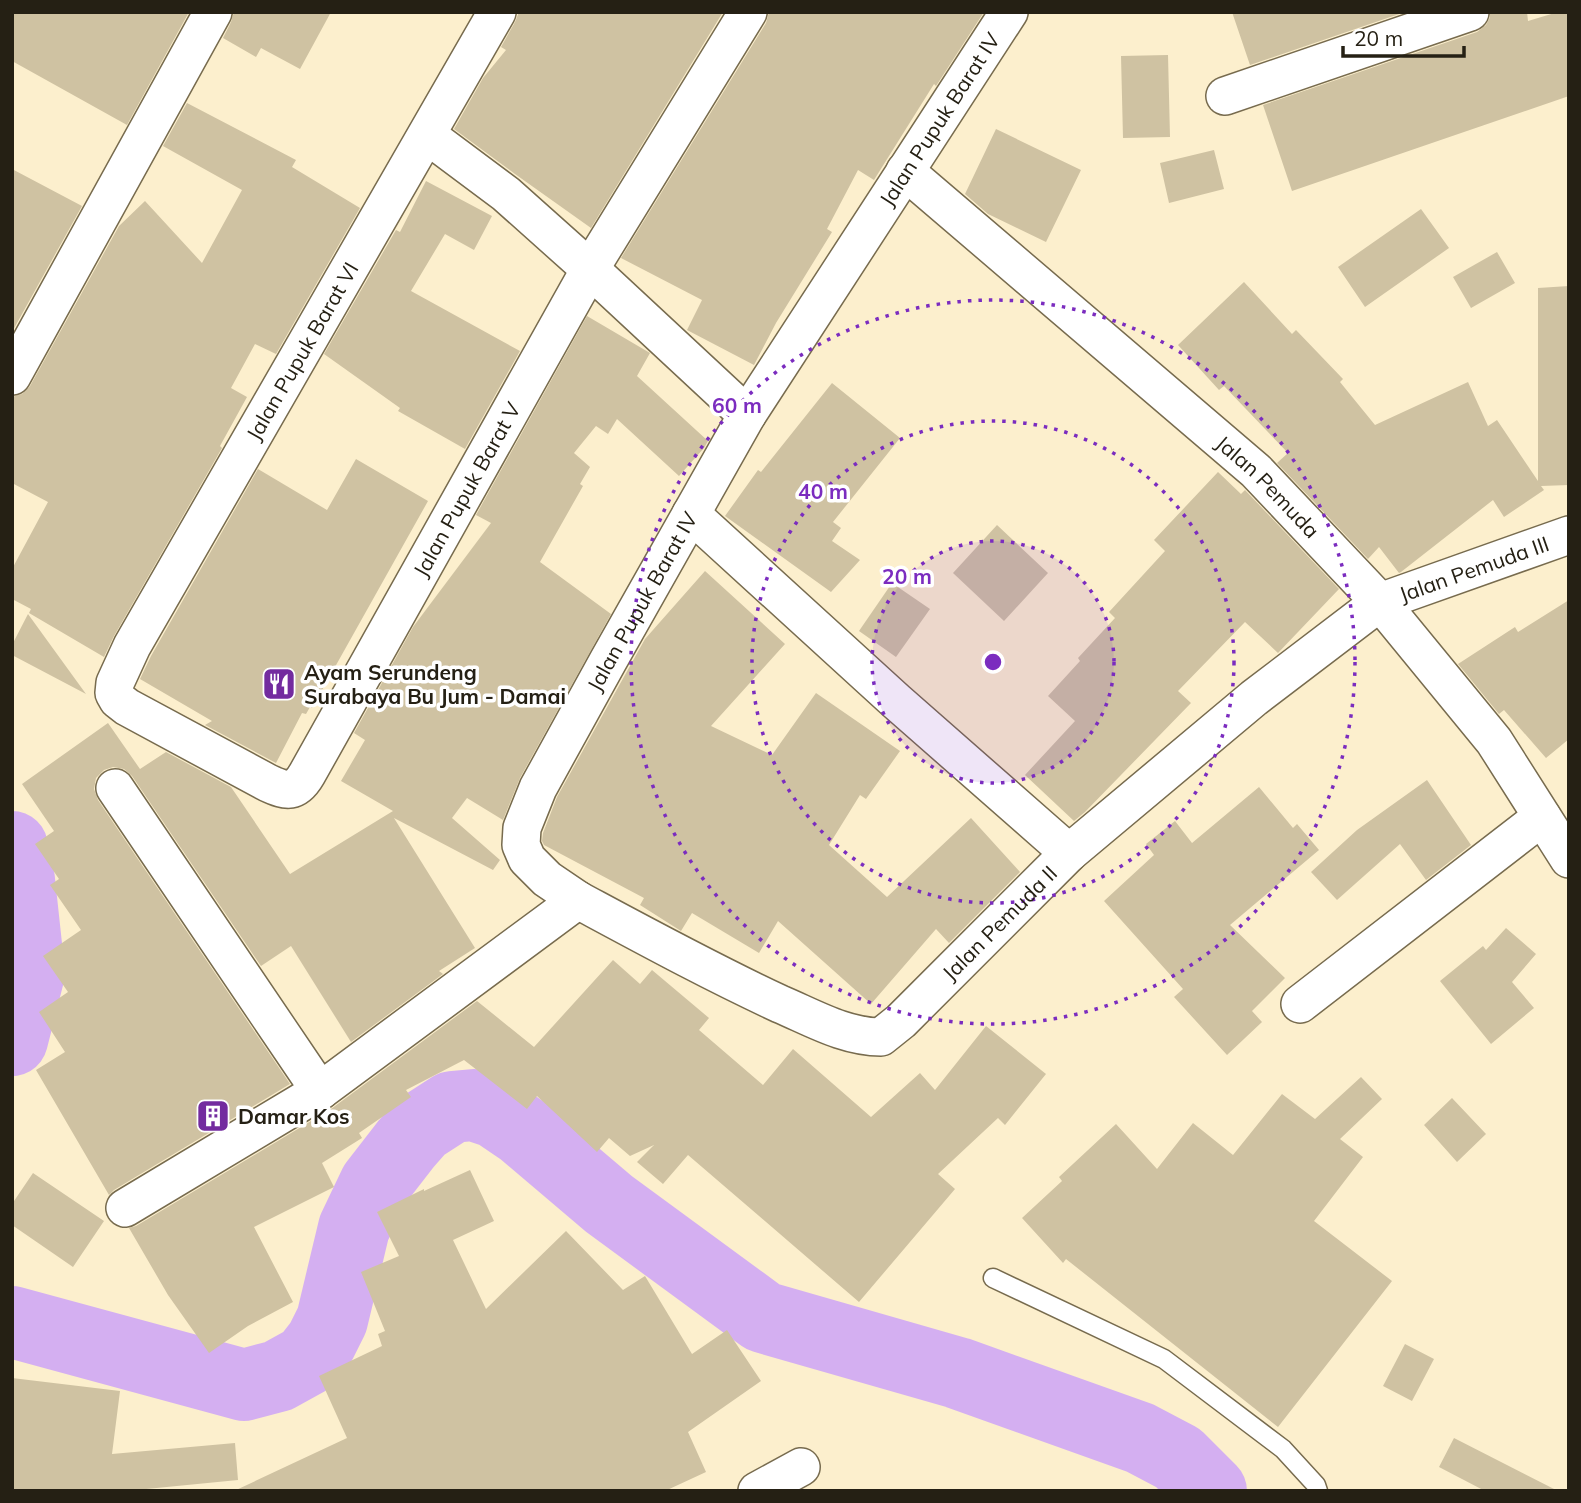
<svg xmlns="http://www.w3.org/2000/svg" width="1581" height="1503" font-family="Mulish,sans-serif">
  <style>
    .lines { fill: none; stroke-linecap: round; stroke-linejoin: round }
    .river { stroke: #d4aff1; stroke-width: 72 }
    .building { fill: #cfc2a2 }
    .lane-casing { stroke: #776b4e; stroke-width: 21 }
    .street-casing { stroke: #776b4e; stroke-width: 40 }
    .lane { stroke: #fff; stroke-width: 18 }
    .street { stroke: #fff; stroke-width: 37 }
    .ring { fill: none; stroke: #7b2cbf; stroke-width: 3.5; stroke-dasharray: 3.5 7 }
    .labels { text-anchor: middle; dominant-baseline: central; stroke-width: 7; stroke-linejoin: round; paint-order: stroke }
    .street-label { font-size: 21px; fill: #252014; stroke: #fff }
    .poi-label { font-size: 21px; font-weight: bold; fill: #252014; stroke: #fff; text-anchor: start }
    .centre { fill: #7b2cbf; stroke: #fff; stroke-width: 3.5 }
    .ring-label { font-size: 21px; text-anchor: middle; font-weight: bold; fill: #7b2cbf; stroke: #fff; stroke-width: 7; stroke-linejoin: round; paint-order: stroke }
  </style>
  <rect width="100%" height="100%" fill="#fcefcd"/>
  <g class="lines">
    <path class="river" d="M12,847l7,33 10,93 -17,67
      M12,1322l232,63 34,-9 29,-16 14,-18 11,-22 22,-92 21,-44 31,-40 15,-17 31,-20 22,-2 21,7 28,19 86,73 154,113 195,56 182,65 38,20 33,33"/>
  </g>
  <path class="building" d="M12,12h177l-62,113 -115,-64z
    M234,12h97l-31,57 -39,-21 -5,9 -33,-19 8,-16z
    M519,12h204l-132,216 -76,-54 -61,-45 29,-51 23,-28 -5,-3 14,-25z
    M769,12h215l-48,74 -2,-2 -60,96 -16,-10 -31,59 5,3 -56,91 -22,42 -67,-35 15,-30 -81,-42 145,-235z
    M1232,12h173l-155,53z
    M1490,12h37l1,9 30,-9h11v84l-277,95 -29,-86 214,-73 9,-7 4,-8z
    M1168,55l2,82 -47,1 -2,-82z
    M187,103l109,57 -4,7 68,41 -84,146 -21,-10 -24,44 16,9 -27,49 2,2 -108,188 -10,21 -75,-44 2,-4 -19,-10v-30l36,-67 -36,-19v-86l10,-3 8,-8 89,-160 26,-25 57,62 40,-73 -79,-44z
    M996,129l85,41 -35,72 -58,-28 -23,-20z
    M1214,150l10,39 -55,14 -9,-40z
    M12,169l70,37 -70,126z
    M426,181l66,35 -18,34 -29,-16 -34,57 109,60 -55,98 -67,-38 2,-3 -76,-54 72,-124 4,2z
    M1421,209l28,39 -84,59 -27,-40z
    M1497,252l18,31 -44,25 -18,-31z
    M1244,282l48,52 4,-4 47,49 -3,3 35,43 93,-43 20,44 9,-6 41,61v-193l31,-2v199l-28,1 3,4 -40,27 -11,-17 -92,72 -2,1 -20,-26 -11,12 -91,-96 11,-10 -64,-67 -5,4 -41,-45z
    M587,316l63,37 -13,23 71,65 -4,7 -25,28 -62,-57 -9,15 -12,-8 -22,27 16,14 -10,17 3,2 -43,76 71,52 -91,164 -17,42 -36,-22 -15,20 48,42 -7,10 -99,-52 81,130 -36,23 4,3 -92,68 -60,-96 -30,20 -129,-190 -8,-7 -11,-2 -9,3 -8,8 -2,11 4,11 192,284 -176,106 -5,5 -73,-125 29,-18 -26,-40 29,-20 -25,-36 38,-26 -31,-45 9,-6 -24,-35 19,-13 -32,-47 86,-61 32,46 26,-17 65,35 59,87 103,-63 -52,-30 24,-41 -11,-7 59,-106 78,-104 -15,-8z
    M832,383l68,55 -67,84 8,6 -9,13 28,19 -29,32 -106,-76 33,-46 3,2z
    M356,459l72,42 -116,207 -2,-1 -4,7 -4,-1 -26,50 -71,-38 7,-4 -72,-42 11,-23 107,-187 69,41z
    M1218,472l23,22 4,-4 94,99 -61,64 -33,-31 -67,69 13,12 -106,109 -11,9 -49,-46 50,-54 -27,-25 32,-35 -2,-3 37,-40 -6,-6 56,-61 -11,-11z
    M997,525l51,48 -44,48 -51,-48z
    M705,571l80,73 -74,82 61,29 44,-62 84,58 -34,48 -6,-4 -31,50 58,52 84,-79 49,54 -71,71 -13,-14 -65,75 -93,-83 -19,32 -67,-40 -11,18 -41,-26 4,-7 -100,-53 -2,-4 1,-8 14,-36 88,-158z
    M892,583l38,26 -34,48 -37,-26z
    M1569,600v139l-23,19 -42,-48 -5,4 -41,-50 57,-37 3,5z
    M28,614l58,80 -74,-39v-10z
    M1427,780l44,65 -45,35 -26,-36 -63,56 -26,-28 46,-42z
    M1259,787l34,41 4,-4 22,26 -89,75 55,53 -33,33 10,11 -35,33 -53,-58 9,-8 -79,-88 50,-46 -8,-11 29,-23 17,22z
    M1506,928l30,26 -24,28 22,26 -43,36 -51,-63 43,-35 3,4z
    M613,960l27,24 12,-14 57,48 -10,12 64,55 30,-36 78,68 49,-44 15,17 51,-64 60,48 -41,51 -7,-7 -60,56 17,15 -96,113 -171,-147 -25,29 -26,-22 17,-17 -24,11 -21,-18 -12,14 -60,-56 -10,13 -63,-49 -58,30 5,7 -52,36 3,5 -40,25 12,24 -80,40 39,75 -45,24 -39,27 -41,-58 -39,-67 7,-2 195,-117 146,-108 57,46z
    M1361,1077l21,22 -42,40 23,18 -49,64 78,60 -114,146 -212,-168 -3,4 -41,-45 40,-37 -3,-4 57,-53 41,45 36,-46 40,32 49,-61 33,25z
    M1452,1098l34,36 -29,28 -33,-37z
    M470,1170l24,51 -41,19 33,69 80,-78 57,59 22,-14 47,78 35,-24 34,51 -73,51 18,40 -41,19h-431l113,-53 -28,-62 63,-30 -4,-12 7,-3 -24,-59 38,-16 -22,-44 47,-23v2z
    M33,1173l71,48 -31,46 -61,-42v-21z
    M1405,1344l29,15 -22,42 -29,-15z
    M12,1378l108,13 -8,63 123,-11 3,37 -112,11h-114z
    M1454,1438l104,53h-73l-46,-24z"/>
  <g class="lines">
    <defs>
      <path id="lane" d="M993,1278l171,81 119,90 33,36 2,6"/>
      <g id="street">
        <path id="s1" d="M497,12l-365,634 -17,37 -1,10 4,7 9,7 141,76c19,9 28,10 39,-9l283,-505 158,-257"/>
        <path d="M1225,96l245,-84"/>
        <path d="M427,135l79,59 84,75 157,146"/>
        <path id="s2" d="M905,171l351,300 124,131 114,139 75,118"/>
        <path d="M12,376l201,-364"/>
        <path d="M691,514l205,187 173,152"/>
        <path d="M115,788l205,303"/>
        <path id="s3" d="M578,900c67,36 133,72 202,104 33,14 65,33 101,33l20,-16 168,-168 185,-155 126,-96 189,-67"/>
        <path d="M1300,1004l242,-187"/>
        <path id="s4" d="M125,1208l195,-117 258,-191 -31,-21 -20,-20 -6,-14 1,-17 16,-40 70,-127 139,-246 262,-403"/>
        <path d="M757,1491l44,-24"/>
      </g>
    </defs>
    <use href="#lane" class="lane-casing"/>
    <use href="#street" class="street-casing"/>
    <use href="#lane" class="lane"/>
    <use href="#street" class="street"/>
  </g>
  <circle cx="993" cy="662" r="121" fill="#7b2cbf" fill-opacity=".12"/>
  <g class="ring">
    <circle cx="993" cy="662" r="121"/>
    <circle cx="993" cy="662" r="241"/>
    <circle cx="993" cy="662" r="362"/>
  </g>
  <defs>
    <symbol id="restaurant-square" viewBox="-11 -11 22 22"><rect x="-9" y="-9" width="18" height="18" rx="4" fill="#732b9f" stroke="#fff"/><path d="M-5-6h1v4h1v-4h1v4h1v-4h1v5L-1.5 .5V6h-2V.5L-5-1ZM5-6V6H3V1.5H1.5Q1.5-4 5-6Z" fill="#fff"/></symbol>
    <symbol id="building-square" viewBox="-11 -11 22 22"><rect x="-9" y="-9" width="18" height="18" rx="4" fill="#732b9f" stroke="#fff"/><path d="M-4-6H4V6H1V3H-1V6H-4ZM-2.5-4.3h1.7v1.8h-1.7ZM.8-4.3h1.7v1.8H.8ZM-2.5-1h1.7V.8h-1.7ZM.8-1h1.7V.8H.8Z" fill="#fff"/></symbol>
  </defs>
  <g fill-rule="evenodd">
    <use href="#restaurant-square" x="260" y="665" width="38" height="38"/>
    <use href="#building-square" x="194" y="1097" width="38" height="38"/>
  </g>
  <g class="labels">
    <g class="street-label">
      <text stroke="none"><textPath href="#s4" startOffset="1470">Jalan Pupuk Barat IV</textPath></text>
      <text transform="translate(302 351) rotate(-60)">Jalan Pupuk Barat VI</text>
      <text stroke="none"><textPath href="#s2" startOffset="481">Jalan Pemuda</textPath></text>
      <text stroke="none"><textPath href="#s1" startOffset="1335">Jalan Pupuk Barat V</textPath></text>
      <text stroke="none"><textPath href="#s3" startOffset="1097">Jalan Pemuda III</textPath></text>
      <text stroke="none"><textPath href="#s4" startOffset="903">Jalan Pupuk Barat IV</textPath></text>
      <text stroke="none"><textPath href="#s3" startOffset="499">Jalan Pemuda II</textPath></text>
    </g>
    <g class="poi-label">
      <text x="304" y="672">Ayam Serundeng<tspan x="304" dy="24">Surabaya Bu Jum - Damai</tspan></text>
      <text x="238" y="1116">Damar Kos</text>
    </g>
  </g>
  <circle cx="993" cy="662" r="10" class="centre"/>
  <g class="ring-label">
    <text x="737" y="413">60 m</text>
    <text x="823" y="499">40 m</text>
    <text x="907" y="584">20 m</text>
  </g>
  <rect width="1581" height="1503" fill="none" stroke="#252014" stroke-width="28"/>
  <path d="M1343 46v10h121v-10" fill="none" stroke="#252014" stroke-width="3.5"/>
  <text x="1354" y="46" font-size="21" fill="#252014" stroke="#ffffff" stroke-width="5" paint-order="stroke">20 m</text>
</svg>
